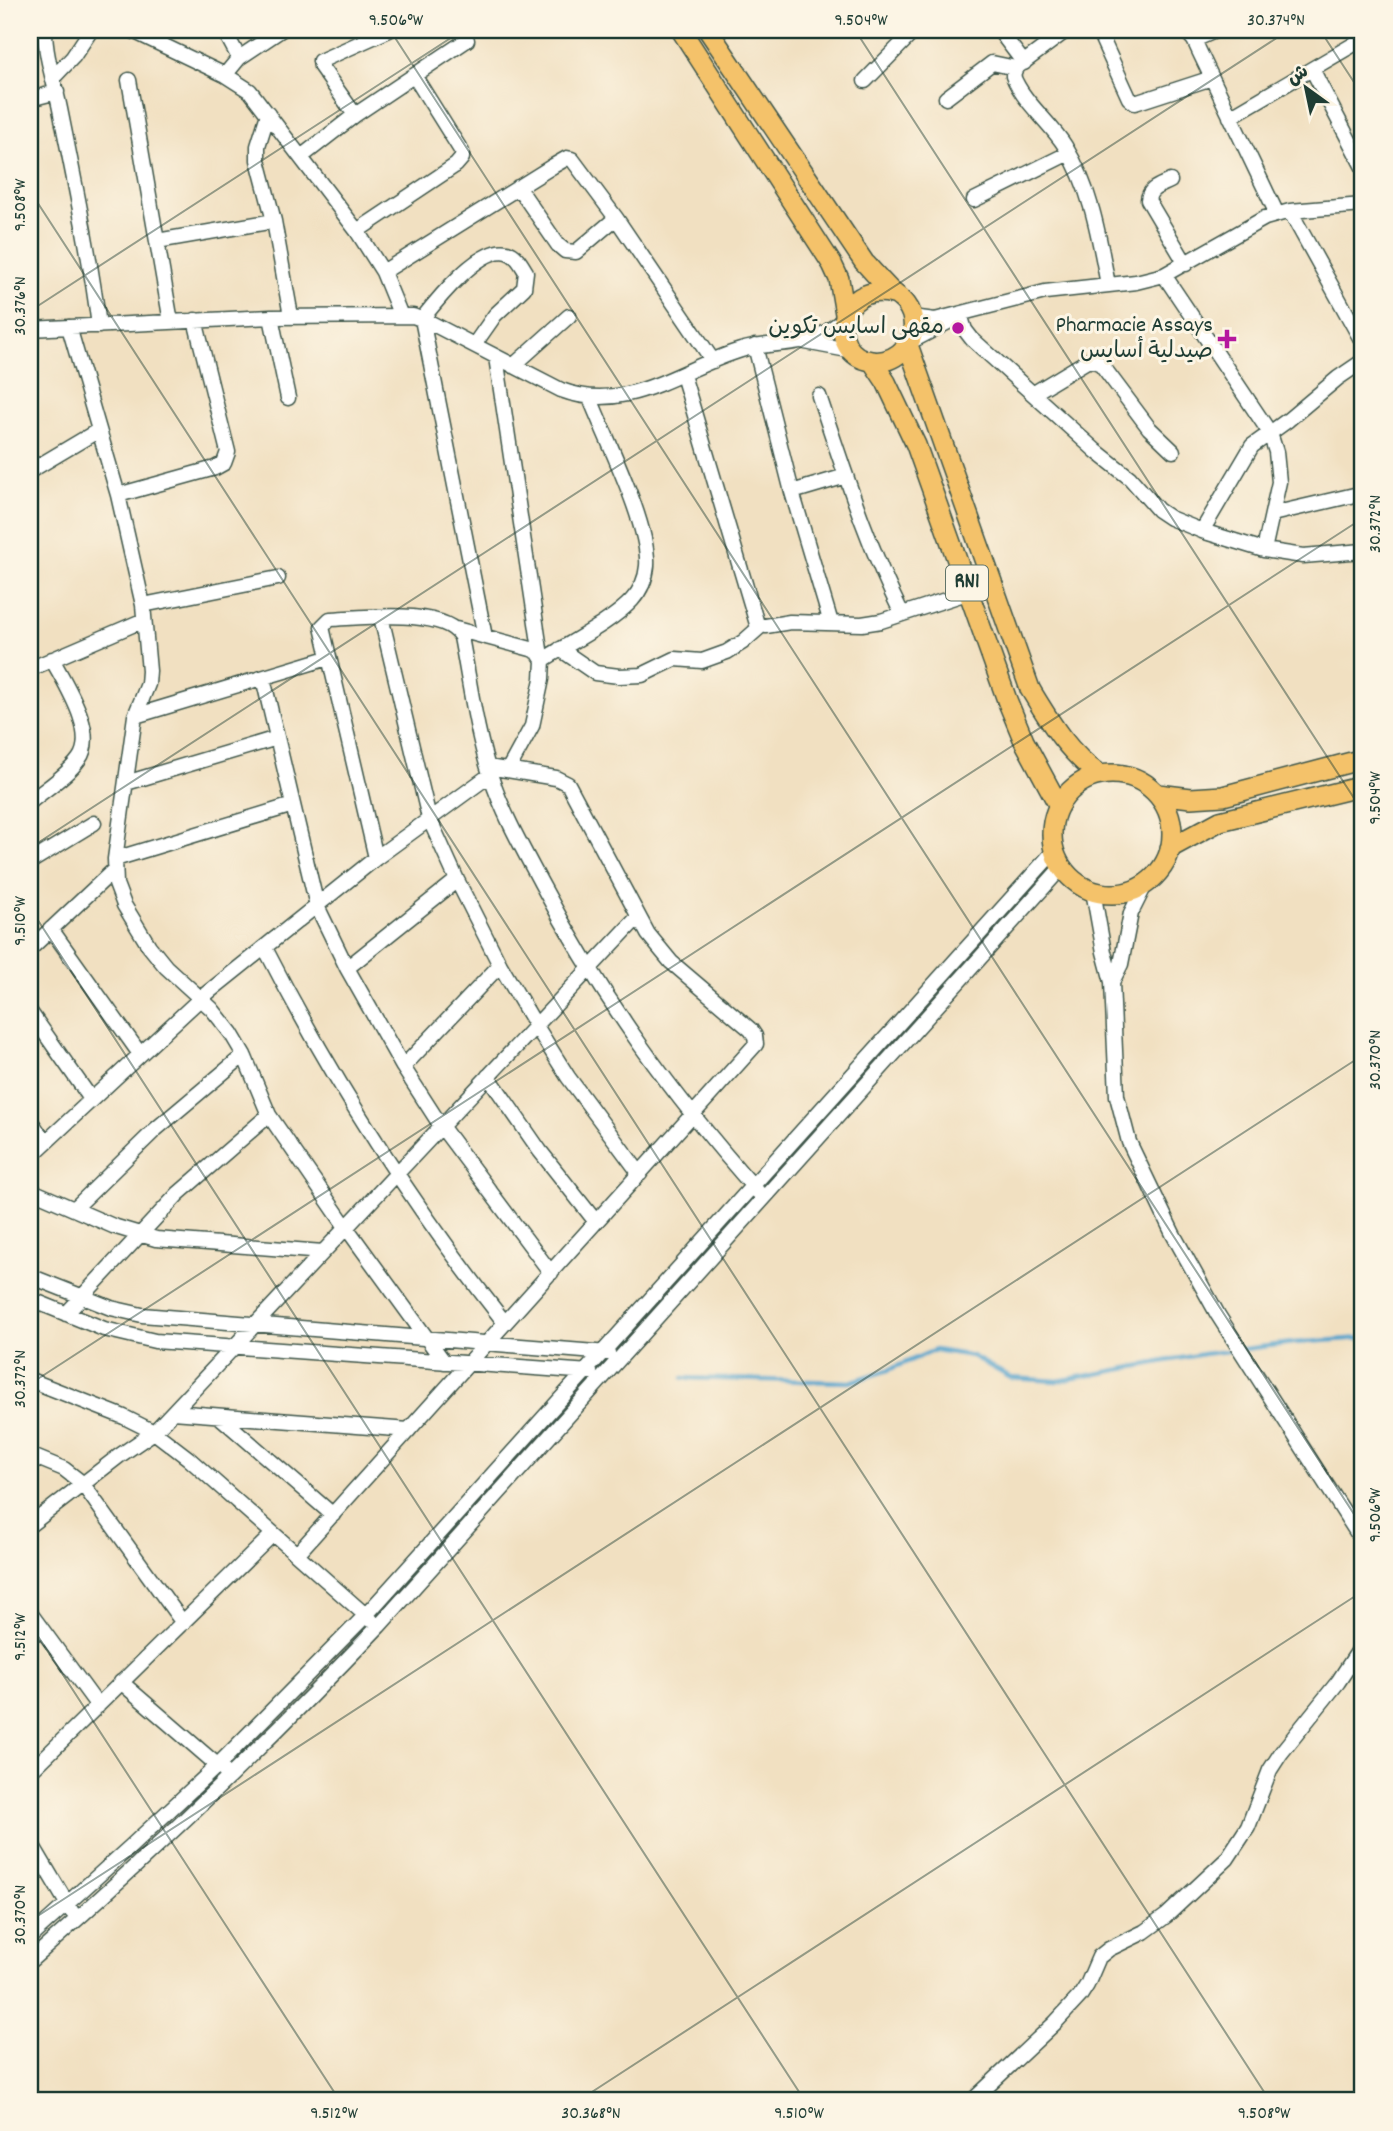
<svg xmlns="http://www.w3.org/2000/svg" width="1393" height="2131" font-family="Dekko,'Playpen Sans Arabic',sans-serif">
  <style>
    .lines { fill: none; stroke-linecap: round; stroke-linejoin: round }
    .stream { stroke: #52a3cc; stroke-width: 4.5 }
    .minor-casing { stroke: #3e5549; stroke-width: 17 }
    .highway-casing { stroke: #3e5549; stroke-width: 22 }
    .minor { stroke: #fff; stroke-width: 14 }
    .highway { stroke: #f4c26a; stroke-width: 19 }
    .ticks { fill: none; stroke: #1f3d34; stroke-width: 2; stroke-opacity: 0.45 }
    .poi-dot { fill: #b5179e; stroke: #fcf5e5; stroke-width: 2.5 }
    .labels { text-anchor: middle; dominant-baseline: central; stroke-width: 6; stroke-linejoin: round; paint-order: stroke }
    .shield { fill: #fcf5e5; stroke: #617469; stroke-width: 2 }
    .shield-label { font-size: 21px; font-weight: bold; fill: #1f3d34 }
    .poi-label { font-size: 23px; fill: #1f3d34; stroke: #fcf5e5; text-anchor: end }
    .neatline { fill: none; stroke: #1f3d34; stroke-width: 2.5 }
    .ticks-label { font-size: 18px; text-anchor: middle; fill: #1f3d34 }
  </style>
  <rect width="100%" height="100%" fill="#fcf5e5"/>
  <filter id="ink" filterUnits="userSpaceOnUse"><feTurbulence type="fractalNoise" baseFrequency=".0143" numOctaves="2"/><feDisplacementMap in="SourceGraphic" scale="14" xChannelSelector="R" yChannelSelector="G"/><feConvolveMatrix kernelMatrix="1 2 1 2 8 2 1 2 1" color-interpolation-filters="sRGB"/></filter>
  <filter id="wash" filterUnits="userSpaceOnUse"><feTurbulence type="fractalNoise" baseFrequency=".00686" numOctaves="4" result="noise"/><feDisplacementMap in="SourceGraphic" scale="28" xChannelSelector="R" yChannelSelector="G"/><feGaussianBlur stdDeviation="1.57" result="paint"/><feColorMatrix in="noise" values="0 0 0 0 0 0 0 0 0 0 0 0 0 0 0 0 0 1.4 0 .05"/><feComposite in="paint" operator="in"/></filter>
  <g filter="url(#wash)">
    <rect width="100%" height="100%" fill="#f1e0c1"/>
    <g class="lines">
      <path class="stream" d="M683,1378l167,4 38,-12 47,-20 37,6 39,22 47,3 145,-27 90,-11 70,-5"/>
    </g>
  </g>
  <g filter="url(#ink)">
    <g class="lines">
      <defs>
        <path id="minor" d="M45,30c0,28 11,56 16,84 14,70 29,141 38,212
          M131,30l94,45 25,16 107,140 26,41 18,44
          M224,30l15,28
          M999,30l25,33
          M1067,30l-51,38 -3,8c10,26 37,46 52,70 26,42 34,90 43,139
          M1098,30l31,68 6,5 77,-25
          M1185,30l9,10 6,13 77,161
          M1194,40l23,-10
          M1312,69l51,98
          M225,75l14,-17 42,-28
          M53,78l20,-21 18,-27
          M129,80l42,242
          M865,81l50,-51
          M946,98l46,-35 24,5
          M30,99l27,-7
          M268,114l-10,32v14l16,61 17,95
          M355,115l-34,-48 -1,-6 69,-31
          M1230,117l133,-78
          M301,157l54,-42 112,-75
          M1170,181c-10,5 -21,7 -22,19l38,64
          M518,187l40,58 7,6 11,1 40,-34
          M974,200l95,-47
          M1290,211l73,132
          M357,231l99,-66 6,-7v-6l-47,-75
          M157,241l117,-20
          M383,272l170,-106 14,-8 5,1 44,59 97,143
          M1164,275l106,158 6,19 3,30 -15,68
          M960,314l5,16 7,9 124,112 34,27 28,32 12,8 32,13 62,19 39,6 60,-5
          M271,317l17,81
          M912,317l23,3 110,-28 91,-10 28,-7 101,-57 25,-7 73,-6
          M69,327l49,168 25,110 6,66 -1,13 -13,32 -20,143 1,25 8,21 25,41 17,21 46,42 19,24 13,22 25,60 77,112 98,135
          M30,329l241,-12 142,-1 16,6 132,68c66,25 120,-22 180,-40 25,-8 51,-4 75,-13 10,-3 19,-11 27,-17
          M805,342l48,9
          M910,342l40,-21
          M474,345l21,-30 29,-27 2,-16c-5,-8 -9,-17 -19,-20 -26,-7 -70,48 -85,67l63,318
          M755,346l37,146 39,131
          M496,357l45,299
          M513,366l56,-50
          M683,375l74,249 9,2 24,-4 72,2 19,-3 89,-29
          M1034,393l53,-32h7l7,3 48,64 24,23
          M819,396c25,74 48,148 83,218
          M30,471l69,-41
          M792,492l54,-16
          M118,495l97,-27 9,-5 4,-11 -33,-132
          M1272,514l91,-21
          M1202,531l50,-85 36,-26 50,-42 25,-17
          M143,605l135,-27
          M381,617l48,201 28,62 43,85 36,61 32,51 72,97
          M456,629l75,20 7,3 5,8 -1,19 -10,47 -24,44
          M560,649l35,24 24,3 23,-1 33,-16 27,2 25,-9 16,-10 18,-16
          M543,660c26,-17 69,-38 89,-60 9,-10 14,-22 15,-34 3,-40 -42,-129 -57,-168
          M30,669l114,-49
          M263,678l54,228 30,62 56,99 38,59 110,147
          M135,716l193,-58
          M126,783l151,-45
          M30,802c15,-13 37,-26 49,-43 19,-26 -14,-75 -27,-100
          M376,858l-54,-231 8,-8c30,-1 115,-12 131,18 9,46 15,96 30,140 12,37 32,72 50,106 62,117 130,211 217,309
          M115,859l178,-54
          M30,862l64,-39
          M1093,891l11,61 8,30 5,114 12,46 44,92 45,81 145,227
          M51,929l89,125
          M265,948c68,133 147,257 240,375
          M30,949l85,-80
          M347,968l110,-88
          M1112,982l9,-18 10,-51 15,-30
          M30,1012l61,87
          M403,1067l97,-102
          M488,1076l52,75 56,71
          M30,1120l15,22
          M30,1157l171,-159 175,-140 114,-83
          M30,1190l83,36 43,13 167,13
          M74,1209l82,-80 88,-74
          M30,1276l81,32 31,7 466,38
          M30,1299l74,30 51,12 435,31
          M66,1314l112,-120 91,-79
          M30,1380l94,37 30,15 34,26 183,162
          M173,1412l236,18
          M219,1416l114,99
          M30,1455l34,14 18,14 101,140
          M30,1525l89,-69 35,-24 484,-515
          M297,1554l459,-510 -1,-8 -4,-6 -80,-68 -23,-28 -80,-150 -12,-6 -68,-11
          M30,1613l68,93
          M121,1682l103,89
          M30,1772l243,-238
          M30,1841l42,71
          M30,1937l100,-90 87,-81 149,-151 689,-765
          M30,1961c121,-106 237,-218 349,-335l682,-758
          M972,2101l83,-78 25,-27 7,-11 12,-28 10,-8 35,-17 22,-16 61,-57 21,-32 22,-57 11,-17 57,-71 25,-38"/>
        <path id="highway" d="M681,30l151,234 7,15 6,35
          M708,30l156,232c9,10 17,19 26,28 5,5 12,8 16,14 10,13 10,32 -1,44 -9,10 -20,15 -34,13 -46,-7 -33,-81 22,-67
          M908,345l122,344c20,33 38,64 70,86
          M872,361l14,21 30,63 91,255 17,41 35,65
          M1052 834a60 60 0 1 1 120 0a60 60 0 1 1-120 0Z
          M1158,794l33,4 32,-2 140,-37
          M1170,848l50,-27 143,-35"/>
      </defs>
      <use href="#minor" class="minor-casing"/>
      <use href="#highway" class="highway-casing"/>
      <use href="#minor" class="minor"/>
      <use href="#highway" class="highway"/>
    </g>
  </g>
  <path class="ticks" d="M390,30l973,1498M855,30l508,782M1320,30l43,66M30,191l1240,1910M30,311l433,-281M30,848l1259,-818M30,908l775,1193M30,1384l1333,-866M30,1624l310,477M30,1921l1333,-866M578,2101l785,-510"/>
  <g class="poi-dot">
    <circle cx="958" cy="328" r="7"/>
    <path d="M1223.5 328.5h7v7h7v7h-7v7h-7v-7h-7v-7h7z"/>
  </g>
  <g class="labels">
    <rect class="shield" x="946" y="565.5" width="42" height="35" rx="5"/>
    <g class="shield-label">
      <text x="967" y="583">RN1</text>
    </g>
    <g class="poi-label">
      <text x="1213" y="326">Pharmacie Assays<tspan x="1213" dy="26">صيدلية أسايس</tspan></text>
      <text x="944" y="328">مقهى اسايس تكوين</text>
    </g>
  </g>
  <rect width="1393" height="2131" fill="none" stroke="#fcf5e5" stroke-width="77"/>
  <g transform="translate(1306 88) rotate(327)" stroke="#fcf5e5" stroke-width="5" paint-order="stroke">
  <path d="M0-5L12 26L0 18L-12 26Z" fill="#1f3d34"/>
  <text y="-10" font-size="19" font-weight="bold" text-anchor="middle" fill="#1f3d34">ش</text>
  </g>
  <rect x="38" y="38" width="1316" height="2054" class="neatline"/>
  <g class="ticks-label">
    <text x="396" y="25">9.506°W</text>
    <text x="861" y="25">9.504°W</text>
    <text x="1276" y="25">30.374°N</text>
    <text transform="translate(19 205) rotate(-90)" y="6">9.508°W</text>
    <text transform="translate(19 306) rotate(-90)" y="6">30.376°N</text>
    <text transform="translate(1374 524) rotate(-90)" y="6">30.372°N</text>
    <text transform="translate(1374 798) rotate(-90)" y="6">9.504°W</text>
    <text transform="translate(19 921) rotate(-90)" y="6">9.510°W</text>
    <text transform="translate(1374 1060) rotate(-90)" y="6">30.370°N</text>
    <text transform="translate(19 1379) rotate(-90)" y="6">30.372°N</text>
    <text transform="translate(1374 1515) rotate(-90)" y="6">9.506°W</text>
    <text transform="translate(19 1637) rotate(-90)" y="6">9.512°W</text>
    <text transform="translate(19 1915) rotate(-90)" y="6">30.370°N</text>
    <text x="334" y="2118">9.512°W</text>
    <text x="591" y="2118">30.368°N</text>
    <text x="799" y="2118">9.510°W</text>
    <text x="1264" y="2118">9.508°W</text>
  </g>
</svg>
